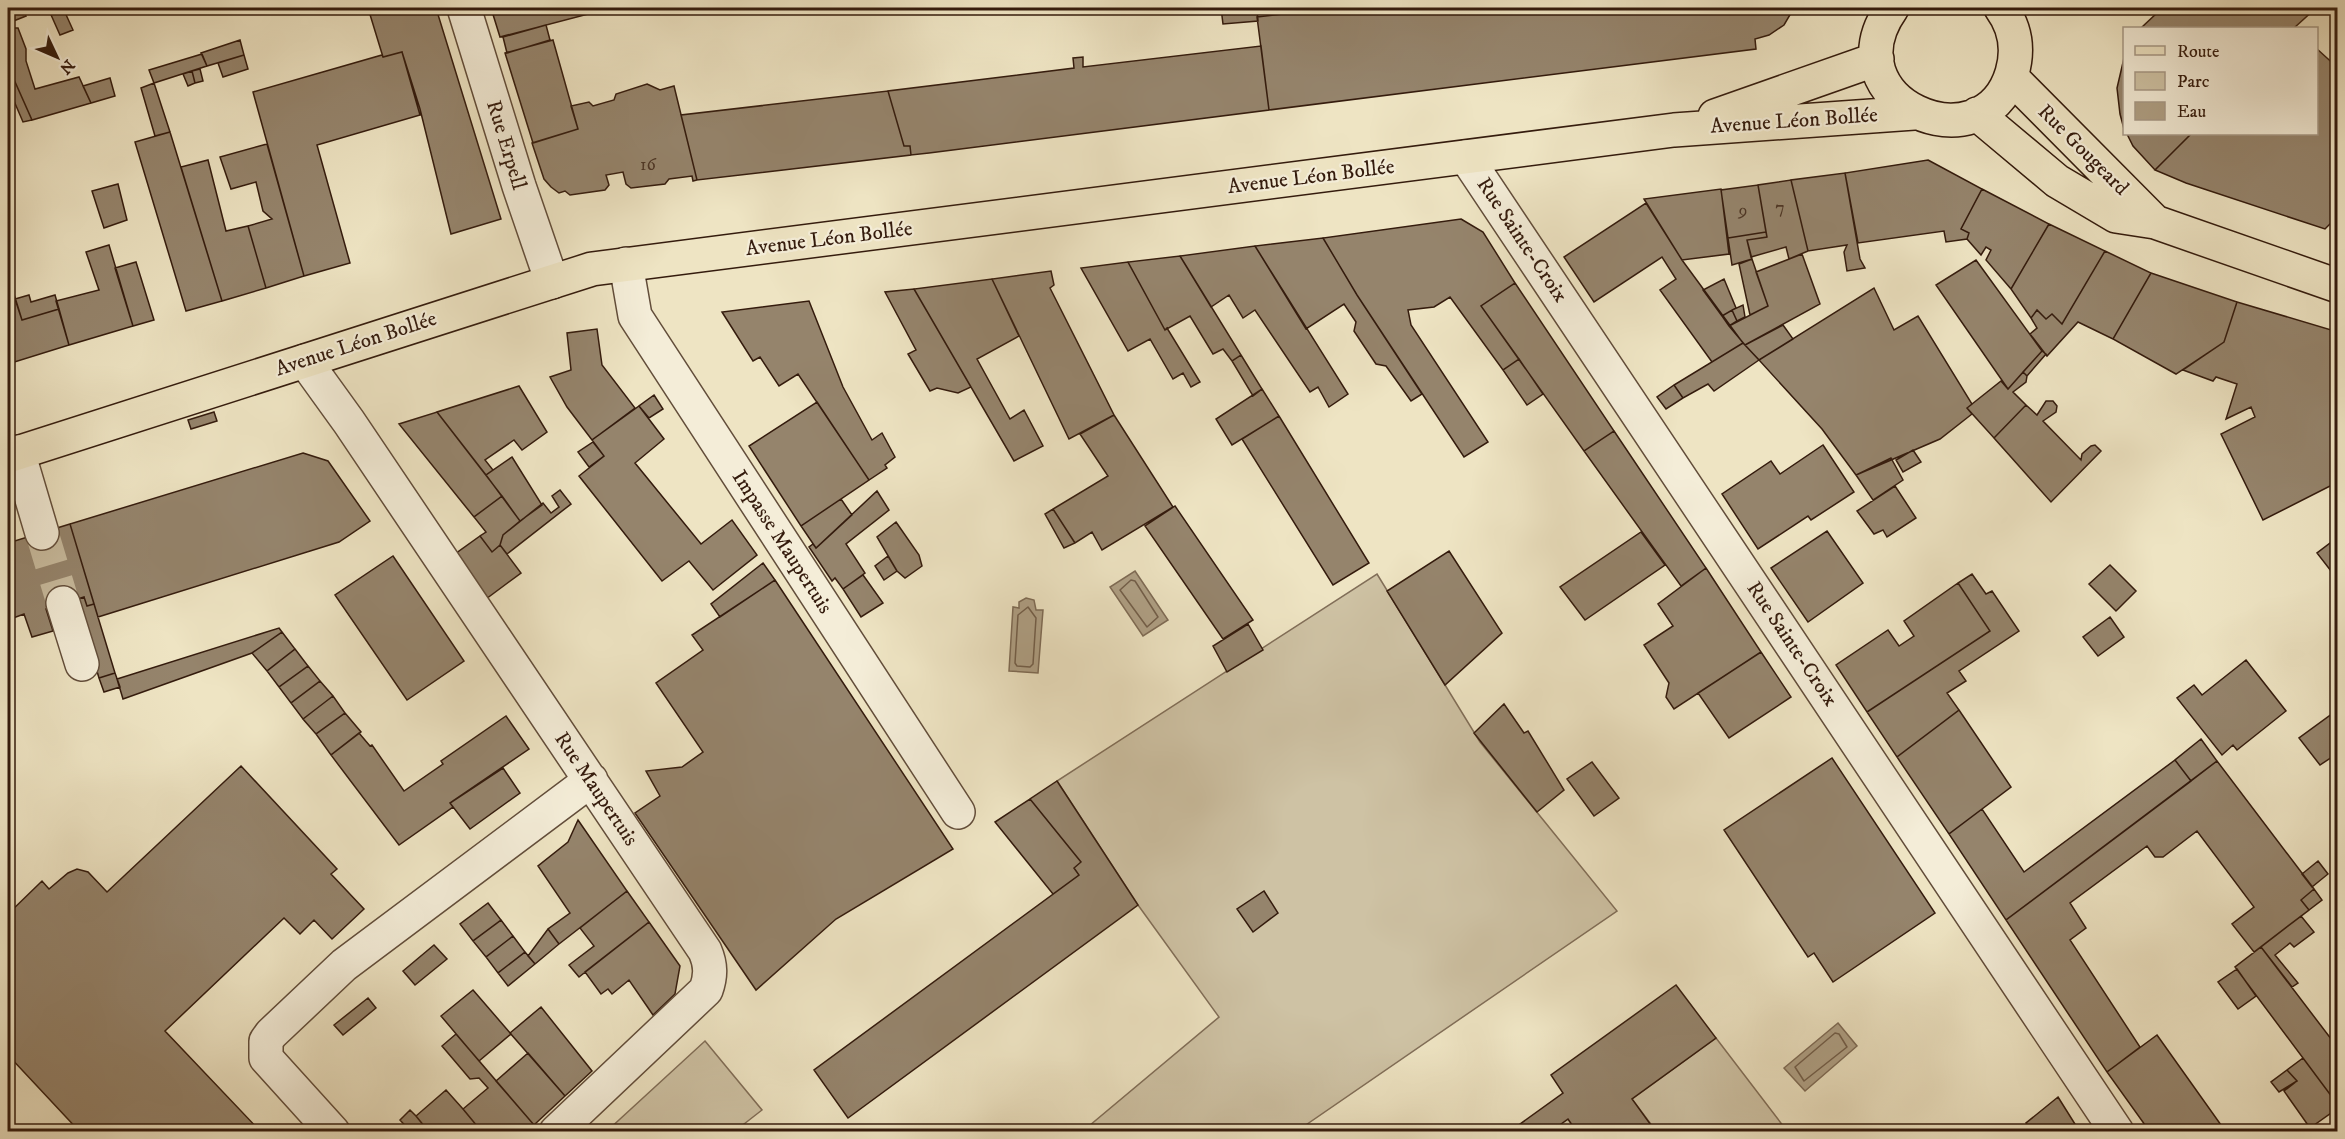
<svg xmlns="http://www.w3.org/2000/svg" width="2345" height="1139" font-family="'IM FELL DW Pica',serif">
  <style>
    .green { fill: #cec2a4; stroke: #816e58; stroke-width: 1.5 }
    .water { fill: #afa085; stroke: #7e6b55; stroke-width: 1.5 }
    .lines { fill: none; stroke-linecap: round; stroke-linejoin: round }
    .shore { stroke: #725e49; stroke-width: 1.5 }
    .building { fill: #95846c; stroke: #341b0d; stroke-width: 1.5 }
    .minor-tunnel { stroke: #c9bc9f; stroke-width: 33; stroke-dasharray: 33 16; stroke-linecap: butt }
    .minor-casing { stroke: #624d3a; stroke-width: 36 }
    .major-casing { stroke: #341b0d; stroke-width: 36 }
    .minor { stroke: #f4edd8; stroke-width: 33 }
    .major { stroke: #eee4c3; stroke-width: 33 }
    .labels { text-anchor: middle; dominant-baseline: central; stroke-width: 4.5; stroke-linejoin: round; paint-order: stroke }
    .number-label { font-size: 18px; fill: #4c3525 }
    .street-label { font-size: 21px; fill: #341b0d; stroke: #f4edd8 }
  </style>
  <rect width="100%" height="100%" fill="#eee4c3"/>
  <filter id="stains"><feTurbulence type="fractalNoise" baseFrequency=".00333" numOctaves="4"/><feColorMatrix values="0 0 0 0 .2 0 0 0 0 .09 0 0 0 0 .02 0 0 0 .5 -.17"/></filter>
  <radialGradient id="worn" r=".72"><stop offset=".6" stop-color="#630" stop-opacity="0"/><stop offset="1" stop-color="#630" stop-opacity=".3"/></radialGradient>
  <path class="green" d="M1377,574l103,168 137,169 -320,220h-214l136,-114 -81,-112 -81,-124z
    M1716,1038l71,93h-131l-24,-32z
    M705,1041l57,69 -27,21h-128z
    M1568,1119l9,13h-27z"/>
  <path class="water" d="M1135,571l33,49 -25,16 -33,-49z
    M1026,598l8,2 2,10h7l-5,63 -29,-2 4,-64 6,1v-6z
    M1838,1023l19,23 -52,45 -21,-23z"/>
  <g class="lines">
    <path class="shore" d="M1131,580l4,1 23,36 -11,10 -27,-37z
      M1028,607l8,11 -3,46 -3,3 -13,-1 -2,-3 3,-48z
      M1835,1033l4,1 8,13 -43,34 -9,-14z"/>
  </g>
  <path class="building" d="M8,8h14l4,8 -15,6 2,6h5l8,21v12l9,28 44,-12 12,26 -59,17 -24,-54z
    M48,8h15l10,22 -13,5z
    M368,8h68l65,211 -50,15 -31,-125 -18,-57 -19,5z
    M491,8h104l1,4 -96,25z
    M595,8h19l-18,4z
    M1221,8h36l1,13 -35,3z
    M1333,8h461l-10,17 -15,10 -14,4 1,10 -487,61 -12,-93z
    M2155,8h161l-22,20h-153l18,-17z
    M546,25l4,15 -43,13 -4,-16z
    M240,40l4,15 -37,11 -6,-13z
    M553,40l25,89 -45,14 -28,-90z
    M1261,46l8,64 -340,43 -18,2 -1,-9h-6l-16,-55 186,-23 -1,-10 10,-1v10z
    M2316,48l22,20v148l-13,13 -139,-46 -31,-13 36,-36h125z
    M402,52l18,63 -103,30 33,118 -46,13 -51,-184 129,-37 1,2z
    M202,54l5,12 -53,17 -5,-13z
    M244,55l4,14 -25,8 -5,-14z
    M2124,58v71l-4,-15 -3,-26z
    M8,66l24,54 -9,2 -15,-35z
    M200,69l3,12 -8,2 -3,-12z
    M192,71l3,12 -7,3 -5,-12z
    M110,78l5,18 -24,7 -8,-17z
    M154,83l16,49 -15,4 -14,-48z
    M647,84l13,6 14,-4 23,94 -4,1 -1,-5 -23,3 -4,5 -34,4 -5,-4 -3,-12 -17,3 3,10 -4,5 -35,5 -5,-4 -6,2 -8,-6 -7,-8 -12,-36 46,-14 -7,-23 18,-4 4,4 21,-6 2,-6z
    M888,91l16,55h6l1,9 -214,25 -16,-65z
    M170,132l52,169 -36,10 -51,-169z
    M2127,134h64l-36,36 -22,-24z
    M267,144l37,132 -38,12 -18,-62 24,-7 -9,-8 -7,-29 -25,7 -11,-32z
    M208,160l18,71 22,-5 18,62 -44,13 -41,-134z
    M1928,160l54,29 -21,40 8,4 -2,6 -21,3 -2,-11 -86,12 -13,-70z
    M1845,173l15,86 5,9 -18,3 -3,-19 3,-7 -39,6 -17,-71z
    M1791,180l17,71 -19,8 -3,-12 -35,10 -4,-17 20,-3 -9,-52z
    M118,184l9,36 -23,8 -12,-37z
    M1758,185l8,47 -38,6 -7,-48z
    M1721,189l8,65 -47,6 -38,-61z
    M1982,189l67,35 -38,65 -25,-29 5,-10 -5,-3 -5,8 -14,-16 2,-6 -8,-4z
    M1646,203l36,57 61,83 -31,19 -52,-72 16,-11 -14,-22 -68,45 -30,-45z
    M1461,219l22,13 32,51 -34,23 38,53 -16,11 -53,-73 -16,10 -26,3 3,15 77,117 -24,15 -107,-162 -34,-57z
    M2049,224l56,27 -43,73 -10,-10 -6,5 -9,-9 -6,8 -20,-29z
    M1766,232l1,5 -20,3 5,19 -20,6 -4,-27z
    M1323,238l34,57 65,99 -11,7 -25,-35 -10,-2 -22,-33 2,-9 -12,-18 -38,25 -51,-83z
    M109,245l24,81 -64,19 -13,-44 43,-11 -13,-38z
    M1255,246l93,148 -19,13 -11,-20 -8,5 -55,-82 -12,8 -14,-23 -18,12 -31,-51z
    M2105,251l46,22 -38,66 -35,-17 -31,34 -17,-22 7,-6 -6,-10 6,-8 9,9 6,-5 10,10z
    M1802,254l18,50 -75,41 -16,-19 39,-20 -12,-34z
    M1180,256l61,99 -9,6 -9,-12 -10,5 -23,-38 -25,14 -37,-68z
    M1752,259l16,47 -18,9 -11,-51z
    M1976,260l66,91 -34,38 -72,-104z
    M136,262l18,58 -21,6 -18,-58z
    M1128,262l37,68 2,-2 33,54 -9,5 -8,-14 -10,6 -23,-40 -22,12 -47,-83z
    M1051,271l3,14 -4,3 64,127 -45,24 -77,-160z
    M2151,273l86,29 -13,40 -48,32 -63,-35z
    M8,275l14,45 37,-11 10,36 -61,19z
    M992,279l27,57 -42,23 33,60 14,-9 19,36 -29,15 -100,-172z
    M1724,279l12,29 -14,8 -19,-26z
    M1515,283l99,148 -30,20 -103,-145z
    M1874,288l20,42 24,-14 54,88 -5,4 5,6 -32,25 -84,36 -34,-46 -63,-69z
    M914,289l57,98 -13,6 -21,-5 -7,3 -22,-37 8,-4 -31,-58z
    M29,295l2,7 24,-7 4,14 -37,11 -7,-21z
    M809,301l34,86 29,53 10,-7 13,24 -10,8 2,3 -18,12 -71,-106 -19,12 -19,-29 -7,4 -31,-49z
    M2237,302l101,30v105l-7,4 7,13v28l-75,38 -42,-86 34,-17 -4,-10 -25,12 11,-35 -21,-7 -3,4 -30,-11 41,-28z
    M1743,305l2,12 -8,4 -5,-11z
    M1732,310l5,11 -8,5 -7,-10z
    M1783,325l10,14 -34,21 -14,-15z
    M597,329l5,36 33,43 -43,32 -25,-33 -17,-30 21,-7 -4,-37z
    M1743,343l16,17 -45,31 -6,-7 -25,14 -9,-13z
    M2042,351l4,3 -19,22 -4,-4z
    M1241,355l21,34 -9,7 -21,-35z
    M1519,359l24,35 -16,11 -24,-35z
    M2023,372l4,4 -1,6 -13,10 13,13 -32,33 -27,-30 34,-27 7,8z
    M1674,385l9,13 -17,11 -9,-12z
    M519,386l28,46 -25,18 -8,-10 -29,20 8,10 -7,5 -49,-63z
    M1262,389l17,27 -47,29 -16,-26z
    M654,395l9,14 -14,9 -10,-12z
    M2046,401h7l4,5 -1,6 -13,9 38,39 1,-6 9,-8 4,-1 6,6 -50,51 -57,-64 32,-33 11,10z
    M817,402l52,78 -68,46 -52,-80z
    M639,406l25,33 -29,24 66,81 31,-24 25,35 -44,35 -24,-29 -27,20 -83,-105 25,-20 -12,-16z
    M214,412l3,9 -26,8 -3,-9z
    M437,412l65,84 -28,21 -75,-93z
    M1114,415l59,92 -71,43 -10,-18 -17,11 -22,-34 55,-33 -28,-42z
    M1279,416l90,147 -36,22 -91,-146z
    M1614,431l92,137 -25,18 -97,-135z
    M593,442l11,14 -15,11 -11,-15z
    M1823,445l31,47 -43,28 -3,-4 -50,33 -36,-55 49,-33 9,13z
    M1913,450l8,12 -18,10 -7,-12z
    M303,453l25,8 42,60 -31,21 -241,75 -28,-93z
    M512,457l30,48 -22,16 -34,-46z
    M1891,458l12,22 -30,20 -17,-25z
    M1895,486l21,32 -29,19 -4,-7 -9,4 -17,-23z
    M560,490l11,14 -64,50 -7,-9 3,-10 40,-32 8,10 8,-6 -7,-11z
    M877,491l12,19 -43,34 19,29 -22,16 -8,-11 -3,3 -23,-34 4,-3 3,4z
    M502,496l18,25 -17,14 -3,10 -8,7 -12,-16 6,-4 -12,-15z
    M841,499l11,16 -36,33 -15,-22z
    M1175,506l78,114 -30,19 -78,-113z
    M1053,509l22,34 -11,5 -19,-34z
    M896,522l23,33 3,11 -17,12 -8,-7 -20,-34z
    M70,524l24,80 -7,2 -3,-9 -38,12 7,22 -21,6 -8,-23 -16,6v-77z
    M1827,531l36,52 -55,39 -37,-54z
    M1641,532l24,33 -80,55 -25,-33z
    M480,536l12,16 8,-7 21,28 -35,26 -31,-45z
    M2338,537v43l-21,-27z
    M1449,551l53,82 -57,52 -58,-94z
    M393,556l71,105 -57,39 -72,-105z
    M888,556l9,15 -13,9 -9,-14z
    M763,563l12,17 -55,37 -9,-13z
    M2110,565l26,26 -20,20 -27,-27z
    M1706,568l55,84 -87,57 -8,-12 3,-14 -25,-38 29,-19 -15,-22z
    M1972,574l14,20 6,-3 27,40 -60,40 7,10 -19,12 12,17 -62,47 -30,-45 123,-81 -32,-48z
    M863,575l20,28 -22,14 -18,-28z
    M775,580l178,269 -117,70 -80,71 -121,-177 25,-17 -14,-25 36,-4 21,-15 -47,-69 47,-33 -11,-15z
    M1958,583l32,48 -123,81 -31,-47 52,-35 11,16 15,-10 -10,-15z
    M84,597l3,9 7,-2 21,69 -16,5 -23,-78z
    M2110,617l14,20 -26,19 -15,-19z
    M1248,624l15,26 -36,22 -14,-26z
    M279,628l3,4 -30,21 -129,46 -6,-20z
    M282,632l13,17 -28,22 -15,-18z
    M295,649l13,17 -29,21 -12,-16z
    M1761,652l30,45 -62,41 -31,-45z
    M2246,660l40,51 -49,39 -4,-5 -11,10 -45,-57 17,-13 8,10z
    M308,666l12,15 -29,22 -12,-16z
    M115,673l5,14 -16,5 -5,-14z
    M320,681l13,15 -30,23 -12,-16z
    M333,696l12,17 -29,21 -13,-15z
    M1504,704l20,29 4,-2 36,59 -27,22 -63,-79z
    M1959,710l52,77 -62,47 -52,-77z
    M2336,711l2,42 -18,12 -21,-27z
    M345,713l16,19 -30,23 -15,-21z
    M506,716l23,33 -79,54 3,4 -54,38 -68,-90 28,-22 11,13 2,-1 32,46 39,-27 -2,-3z
    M2201,739l16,22 -26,20 -16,-21z
    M1832,758l103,155 -102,69 -19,-29 -6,4 -84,-127z
    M2175,760l16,21 -185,139 -57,-86 33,-25 42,63z
    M2217,761l97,128 -13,11 8,10 -55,42 -22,-28 22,-17 -57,-76 -34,26h-8l-8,-11 -77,57 16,25 -16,12 70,107 -33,25 -101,-152z
    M1592,762l27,36 -25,18 -27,-37z
    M241,766l96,103 -6,5 33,35 -32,30 -18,-19 -14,14 -16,-16 -119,113 96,101h-181l-72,-77v-141l34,-33 7,8 19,-16 9,-4 11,3 19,20z
    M503,768l17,25 -50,36 -20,-26z
    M1057,781l81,124 -290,213 -34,-48 265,-195 -5,-7 7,-6 -51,-63z
    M1030,799l51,63 -7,6 5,7 -26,19 -58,-72z
    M578,820l49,71 -68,53 -11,-15 22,-16 -32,-47 30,-24z
    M2318,861l10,13 -16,13 -10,-13z
    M2314,889l8,11 -13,10 -8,-10z
    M627,891l22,31 -70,55 -10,-12 25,-19 -14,-18z
    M1264,891l14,22 -25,19 -16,-23z
    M488,903l13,17 -28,21 -13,-17z
    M2301,916l13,16 -20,15 -4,-4 -15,12 23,28 -6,4 -31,-40z
    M501,920l12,16 -27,21 -13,-16z
    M649,922l31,44 -5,28 -22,21 -24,-35 -17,14 -4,-5 -7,5 -16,-22z
    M548,929l11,15 -24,20 -7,-8z
    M513,936l12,16 -27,21 -12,-16z
    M434,945l13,14 -32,26 -12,-14z
    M2261,947l77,101v57l-103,-138z
    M525,952l10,12 -27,22 -10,-13z
    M2237,969l19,27 -18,13 -20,-27z
    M1676,985l40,53 -84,61 24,33h-79l-9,-13 -18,13h-41l54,-39 -12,-18z
    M473,990l38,44 -32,27 -38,-45z
    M368,998l8,10 -33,27 -9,-10z
    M541,1007l51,64 -27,25 -55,-63z
    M456,1034l78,91 -7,7h-45l-19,-23 25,-21 -9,-10 -9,1 -28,-33z
    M2157,1035l69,97h-76l-43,-60z
    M528,1053l37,43 -31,29 -38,-44z
    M2303,1058l35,47v3l-28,20 -26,-37 13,-10 -10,-11z
    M2287,1070l10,11 -18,11 -8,-10z
    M446,1090l17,19 19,23h-53l-13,-16z
    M2058,1097l22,35h-59l7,-6 -2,-3z
    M410,1110l6,6 13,16h-18l-11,-12z"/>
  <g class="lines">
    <path class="minor-tunnel" d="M42,533l21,70"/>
    <defs>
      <path id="minor" d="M464,8l55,178 33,96
        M1466,157l651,975
        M626,264l9,52 323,496
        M305,361l44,61 356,529c6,14 6,25 1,39l-150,142
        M18,452l24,81
        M63,603l19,61
        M333,1132l-67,-74v-17l5,-7 73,-69 247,-185"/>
      <path id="major" d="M1892,8c-66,93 91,162 120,65 7,-24 3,-46 -11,-65
        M2011,77l144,145
        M1977,114l80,67 59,35 39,6 183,64
        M1715,116l162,-57
        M8,456l584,-187 1082,-139 240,-17"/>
    </defs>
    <use href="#minor" class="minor-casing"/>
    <use href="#major" class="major-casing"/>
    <use href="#minor" class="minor"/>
    <use href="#major" class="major"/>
  </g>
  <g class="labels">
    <g class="number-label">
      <text x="648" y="165">16</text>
      <text x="1780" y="208">7</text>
      <text x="1743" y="211">9</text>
    </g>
    <g class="street-label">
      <text transform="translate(1794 121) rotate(-4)">Avenue Léon Bollée</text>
      <text transform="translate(506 145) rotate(73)">Rue Erpell</text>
      <text transform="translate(2083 150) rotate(45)">Rue Gougeard</text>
      <text transform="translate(1311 177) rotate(-7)">Avenue Léon Bollée</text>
      <text transform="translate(829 239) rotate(-7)">Avenue Léon Bollée</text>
      <text transform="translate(1522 240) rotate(56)">Rue Sainte-Croix</text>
      <text transform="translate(356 344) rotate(-18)">Avenue Léon Bollée</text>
      <text transform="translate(782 542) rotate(57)">Impasse Maupertuis</text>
      <text transform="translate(1792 644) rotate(56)">Rue Sainte-Croix</text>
      <text transform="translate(596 789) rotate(56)">Rue Maupertuis</text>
    </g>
  </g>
  <rect width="2345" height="1139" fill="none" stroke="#eee4c3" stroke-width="30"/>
  <rect x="9" y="9" width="2327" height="1121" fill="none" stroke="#341b0d" stroke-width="3"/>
  <rect x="15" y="15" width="2315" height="1109" fill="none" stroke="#341b0d" stroke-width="1.5"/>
  <rect x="2123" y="27" width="195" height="108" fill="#f4edd8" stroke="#a79987" stroke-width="1.5"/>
  <rect x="2135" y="46" width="30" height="9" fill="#eee4c3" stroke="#a79987" stroke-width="1.5"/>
  <text x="2177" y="57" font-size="18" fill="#341b0d">Route</text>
  <rect x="2135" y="72" width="30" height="18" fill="#cec2a4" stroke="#a79987" stroke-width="1.5"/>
  <text x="2177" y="87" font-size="18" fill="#341b0d">Parc</text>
  <rect x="2135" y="102" width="30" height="18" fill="#afa085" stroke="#a79987" stroke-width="1.5"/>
  <text x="2177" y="117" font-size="18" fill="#341b0d">Eau</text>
  <g transform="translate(57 57) rotate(134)" stroke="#f4edd8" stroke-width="4.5" paint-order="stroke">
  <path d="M0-4.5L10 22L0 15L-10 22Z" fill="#341b0d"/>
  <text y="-9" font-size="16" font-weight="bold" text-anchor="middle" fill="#341b0d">N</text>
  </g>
  <rect width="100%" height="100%" filter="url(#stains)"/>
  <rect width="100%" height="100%" fill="url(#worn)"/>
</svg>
